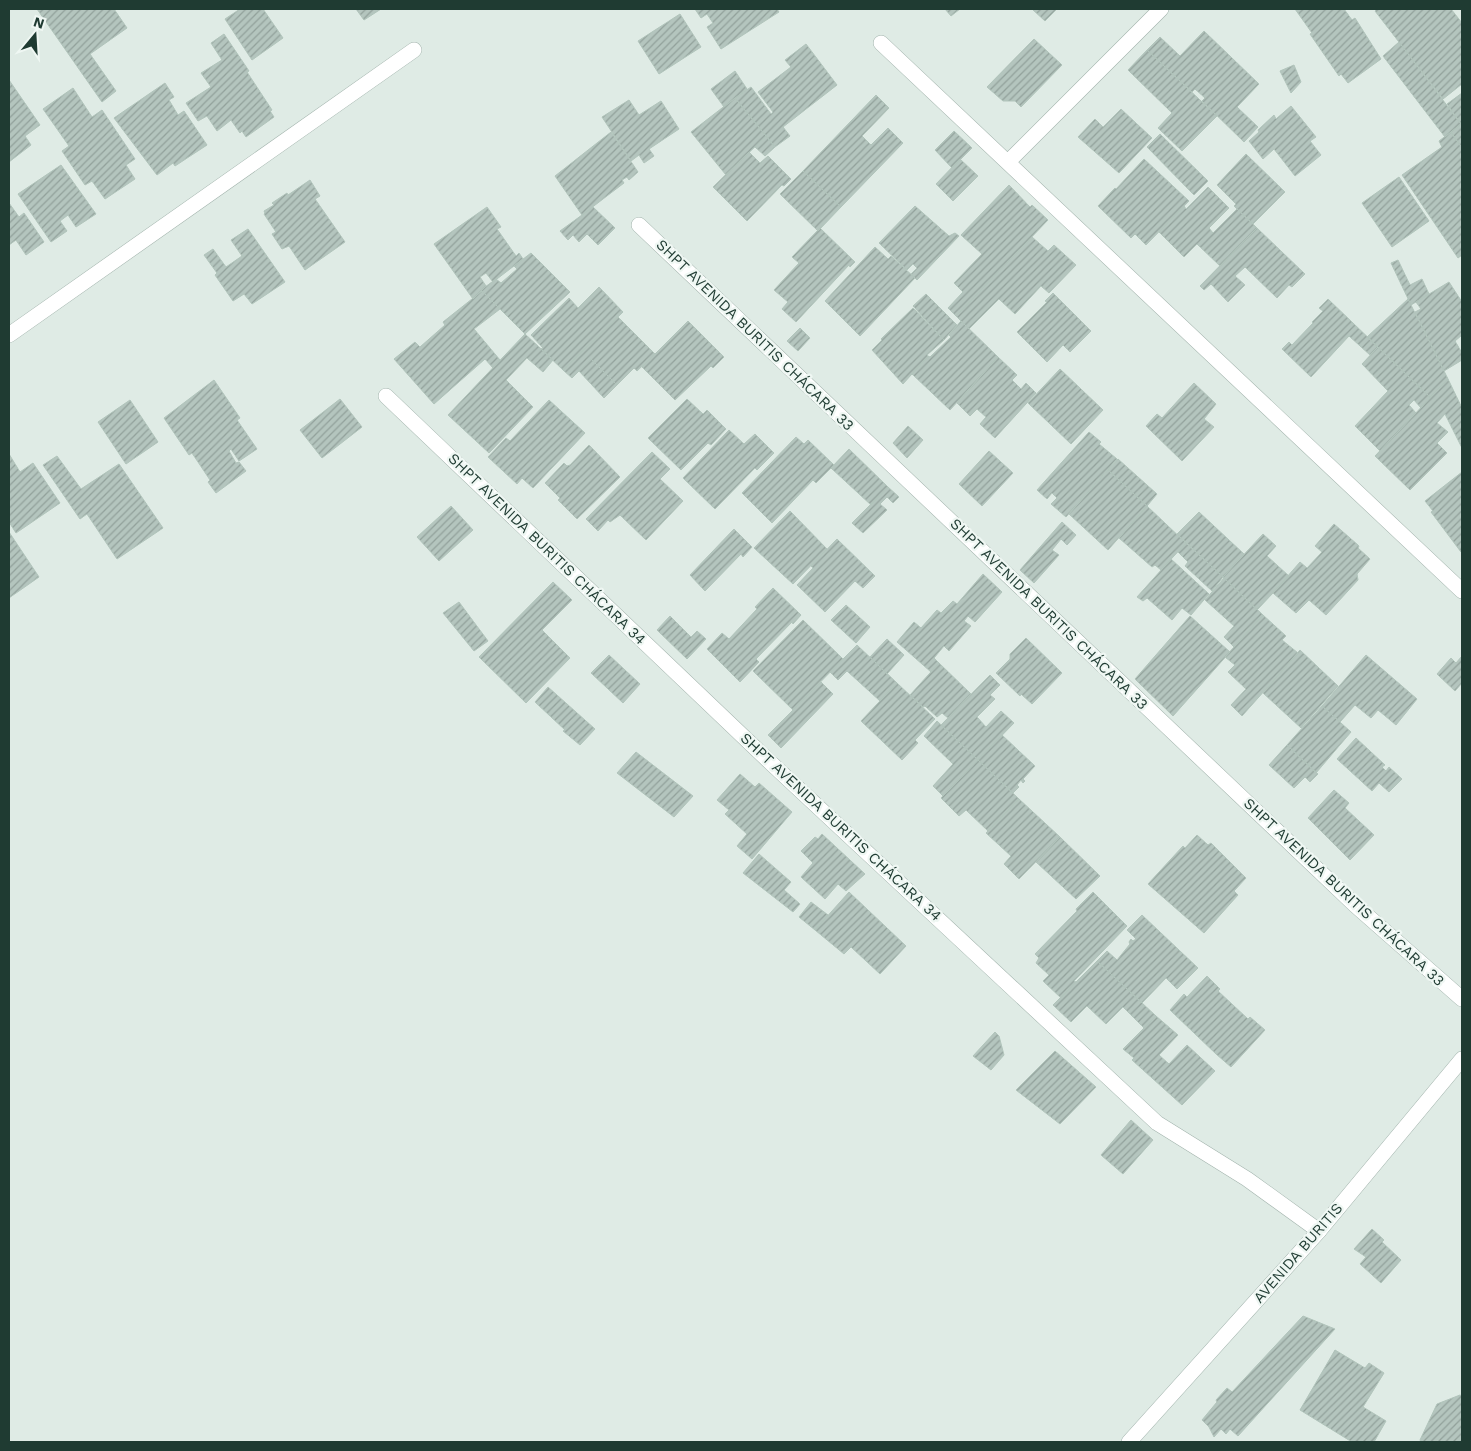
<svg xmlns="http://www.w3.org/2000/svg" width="1471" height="1451" font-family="'Work Sans',sans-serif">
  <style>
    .building { fill: url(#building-hatch); stroke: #b1c4bb }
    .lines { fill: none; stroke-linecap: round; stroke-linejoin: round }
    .minor-casing { stroke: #a2b3ac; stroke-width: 16 }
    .tertiary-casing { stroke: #a2b3ac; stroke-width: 16 }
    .minor { stroke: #fff; stroke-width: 15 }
    .tertiary { stroke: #fff; stroke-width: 15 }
    .labels { text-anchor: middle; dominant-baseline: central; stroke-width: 4.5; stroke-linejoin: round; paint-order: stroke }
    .street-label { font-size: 15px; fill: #1f3b32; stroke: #eff7f3 }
  </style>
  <defs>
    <pattern id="building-hatch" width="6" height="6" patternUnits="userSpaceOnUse" patternTransform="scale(1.25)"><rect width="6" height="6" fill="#b4c5be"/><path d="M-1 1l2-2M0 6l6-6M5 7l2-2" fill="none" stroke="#92a19b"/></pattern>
  </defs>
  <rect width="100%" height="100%" fill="#dfebe5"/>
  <path class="building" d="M37,9h77l13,19 -37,26 26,37 -14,11z
    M240,9h23l20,29 -31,22 -27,-41z
    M356,9h25l-17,11z
    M695,9h82l2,3 -58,37 -14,-22 6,-4 -6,-9 -6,4z
    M945,9h15l-9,7z
    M1032,9h25l-12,12z
    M1295,9h49l8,11 3,-2 26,41 -33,24 -7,-9 -2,2 -29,-42 2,-1z
    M1377,9h74l11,14v61l-19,15 -68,-88z
    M680,14l21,33 -42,27 -21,-33z
    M1204,31l55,53 -22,23 21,20 -14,15 -42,-41 3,-3 -10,-9 -3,3 -45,-42 13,-13 20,19z
    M224,34l25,37 -2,1 25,38 -2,1 4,6 -28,20 -4,-6 -2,2 -9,-13 -14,11 -10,-15 -9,5 -12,-18 25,-16 -10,-14 21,-13 -11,-17z
    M1034,39l28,26 -41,42 -6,-6h-12l-16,-14z
    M1399,42l62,82 -16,13 -62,-81z
    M806,44l31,41 -54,42 7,9 -15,11 -40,-49 16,-11 20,27 2,-2 -15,-20 33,-25 -6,-7z
    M1147,50l70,66 -35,35 -24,-23 14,-15 -44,-43z
    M1294,65l7,17 -10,11 -11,-22z
    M735,71l12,18 -23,18 -13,-18z
    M9,80l31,45 -15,11 6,9 -22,17z
    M165,83l9,14 -5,3 9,15 6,-4 23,34 -32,21 -2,-3 -16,12 -43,-57z
    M73,88l19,29 10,-7 33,49 -9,6 9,14 -30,20 -13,-18 -7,4 -23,-34 7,-5 -26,-37z
    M1462,93v30l-1,1 -14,-20z
    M876,95l13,13 -27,28 9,9 17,-17 15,15 -62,64 -38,-36z
    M735,98l31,38 -40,39 -35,-43z
    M629,100l10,15 22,-14 18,28 -30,20 5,7 -10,7 -5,-8 -8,6 -29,-44z
    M1291,106l25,31 -6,4 11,14 -26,21 -21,-27 -11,10 -14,-18 10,-9 -1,-2 16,-15 2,4z
    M1121,109l31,29 -33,35 -41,-36 17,-18 8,8z
    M1462,123v25l-11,-16z
    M954,131l18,17 -20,20 -17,-18z
    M611,132l27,40 -9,8 -2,-3 -5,3 2,3 -42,32 -27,-39z
    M1451,132l11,16v107l-4,3 -56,-83 40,-28 -3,-6z
    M1160,134l48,47 -14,14 -47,-48z
    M766,136l9,11 -10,9 -10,-9z
    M749,152l11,11 8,-7 23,23 -7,7 -2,-1 -35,36 -34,-34z
    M1246,154l39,38 -32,32 -19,-18 2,-2 -19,-19z
    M960,159l18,17 -25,25 -17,-17z
    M1144,159l45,42 -43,44 -11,-11 -4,4 -33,-32 17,-18 1,1z
    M61,165l35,49 -20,13 -8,-12 -8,6 7,10 -16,11 -33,-48z
    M803,171l38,36 -23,24 -38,-37z
    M1399,177l30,44 -37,26 -30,-44z
    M310,180l10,16 -5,3 30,43 -40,28 -16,-24 -7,3 -10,-15 4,-2 -12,-18 1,-1 -1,-2 10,-6 -2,-2 15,-10 1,2z
    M1009,185l21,22 2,-2 16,15 -92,96 -8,-8 15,-16 -9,-9 28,-29 -21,-19z
    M1208,187l21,21 -20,20 4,5 24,-24 20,19 -37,38 -23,-22 -13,13 -25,-25 25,-26 2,3z
    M9,203l10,14 5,-4 20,29 -18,13 -10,-15 -7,5z
    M915,206l34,30 6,-3 4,3 -42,44 -6,-6 6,-6 -4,-4 -6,6 -28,-27z
    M487,207l14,20 -4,2 19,27 3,-3 4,6 -30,23 -7,-9 -6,4 6,9 -13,13 -39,-55z
    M593,207l22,21 -17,17 -11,-11 -8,8 -6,-7 -5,5 -8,-9z
    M820,228l35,34 -5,5 -1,-2 -53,57 -14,-13 6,-7 -14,-12 25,-27 -7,-6z
    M1257,228l48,46 -13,13 -3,-2 -12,13 -32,-31 -10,9 10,9 -17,17 -17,-18 -7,6 -4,-4z
    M248,229l37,53 -33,22 -8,-10 -11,7 -18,-26 2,-2 -13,-18 9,-6 13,18 16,-11 -11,-16z
    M1032,237l16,14 6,-6 22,20 -27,28 -8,-7 -26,28 -16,-15 -30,30 -13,-13z
    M875,247l13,12 3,-3 24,22 -55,58 -35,-35z
    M531,253l39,39 -45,42 -44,-44 15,-11 5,4 16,-14 -3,-3z
    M1398,260l12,25 12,-6 7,15 -18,11 -20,-42z
    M1449,282l13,20v33l-7,6 7,12v7l-18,11 -29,-59 6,-3 -5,-7z
    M599,287l24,25 -60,58 -22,-21 2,-1 -12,-13 38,-37 9,10z
    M482,291l18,18 -26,20 26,31 -7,8 -8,-9 -51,45 -40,-45 21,-17 5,5 25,-22 -2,-3z
    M1053,293l38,38 -21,21 -7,-7 -16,17 -30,-30 30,-30 -2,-1z
    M926,294l31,31 -13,15 -31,-34z
    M1328,299l50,48 -8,8 -21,-19 -38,41 -29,-28 7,-7 3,3 21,-22 -1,-1 11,-11 -4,-3z
    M1408,299l40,80 -18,18 -63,-60z
    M913,308l31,32 -17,15 1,1 -25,28 -31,-34 10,-10 -1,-1z
    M618,317l37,37 -18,17 -3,-3 -17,17 -26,-26 -19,19 -9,-8z
    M688,321l36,36 -11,11 -2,-2 -36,34 -33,-33z
    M961,321l37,36 -48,53 -38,-36 16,-18 2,1 21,-20 -2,-2z
    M800,328l10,10 -12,13 -11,-10z
    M525,334l28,26 -10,12 -16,-14 -21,22 27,27 -44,46 -41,-38z
    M1378,347l52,50 -9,11 -7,-8 -5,5 7,8 -36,38 -25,-25 33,-35 -26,-27z
    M998,357l19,18 -5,5 9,9 5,-6 10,10 -41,45 -15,-14 6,-7 -9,-8 -7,7 -13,-13z
    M591,359l26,26 -13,13 -25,-27z
    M1060,369l43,41 -32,34 -43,-41z
    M1448,379l14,29v40l-17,-34 -8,9 11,9 -11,11 10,10 -37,37 -35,-34z
    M214,380l26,38 -3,2 20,29 -18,12 -8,-12 -2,2 7,12 3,-1 7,9 -30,22 -8,-11 2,-2 -18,-27 -3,2 -25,-37z
    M1194,383l22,21 -12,15 10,8 -32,34 -36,-35 11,-12 5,4z
    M340,399l22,28 -40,31 -22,-28z
    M687,399l16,15 4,-4 19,19 -15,16 -3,-2 -27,27 -33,-32z
    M130,400l28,42 -32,22 -28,-42z
    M549,400l36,33 -52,55 -11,-10 -5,6 -29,-27 18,-19 4,3z
    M908,426l15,14 -16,18 -14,-15z
    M729,430l15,14 11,-10 19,19 -17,17 -2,-2 -40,41 -32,-31z
    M1089,432l12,10 -2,2 18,15 -51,58 -15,-13 6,-6 -5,-5 -5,6 -10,-9z
    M796,437l8,7 4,-4 26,25 -18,18 -3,-3 -41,43 -30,-30z
    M589,445l31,32 -43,42 -19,-19 2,-2 -15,-15 19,-20 3,3 3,-1z
    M849,449l39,38 -17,18 -40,-37z
    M989,451l24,22 -31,33 -23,-22z
    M652,452l18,17 -10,10 23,22 -37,39 -26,-25 -10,7 -2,-2 -10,11 -12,-12z
    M9,454l11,18 13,-9 27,40 -44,30 -7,-11z
    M57,456l24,33 38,-25 44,64 -46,31 -30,-45 -7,5 -37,-54z
    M1118,459l39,35 -10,12 -39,-36z
    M1108,470l39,36 -39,44 -39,-36z
    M1462,472v79l-1,1 -30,-40 2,-1 -8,-10z
    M888,487l11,10 -6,6 -6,-6 -7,7 7,6 -24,23 -11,-10z
    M451,506l22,24 -34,31 -22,-24z
    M1147,506l39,37 -25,27 -6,-5 -3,2 -33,-29z
    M790,511l37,38 -34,35 -39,-36z
    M1199,512l45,42 -21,23 -46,-43z
    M1062,522l14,13 -9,10 -6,-6 -9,11 7,5 -25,28 -14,-13z
    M1334,524l24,21 1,1 -1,2 12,11 -13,15 1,6 -32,35 -17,-15 -13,13 -23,-20 27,-31 7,6 15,-16 -7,-6z
    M734,529l18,18 -9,10 -2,-3 -36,37 -15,-16z
    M9,532l30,45 -30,21z
    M1263,534l13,12 -9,10 22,20 -32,34 -34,-33z
    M837,539l38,37 -12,12 -8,-7 -30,31 -28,-27 16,-17 -2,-2z
    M1186,543l37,34 -11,14 -27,-25 3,-4 -10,-10z
    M1171,559l38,35 -18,21 -9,-7 -10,12 -25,-22 -4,3 -6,-4z
    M983,574l19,18 -27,30 -7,-6 -4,5 7,5 -22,25 -5,-5 -10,12 5,5 -8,9 -34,-30 17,-20 7,6 16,-18 4,3 12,-12 4,3z
    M1224,578l39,37 -29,32 -10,-10 10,-11 -29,-26z
    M553,582l19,18 -30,30 28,28 -44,45 -47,-46z
    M773,588l28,27 -8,9 -1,-2 -36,37 3,3 -19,20 -33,-33 15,-16 7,6 28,-30 -2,-2z
    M459,602l29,39 -14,10 -31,-38z
    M846,605l24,22 -14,16 -25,-23z
    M1263,615l23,21 -4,4 16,13 -56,63 -11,-11 15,-16 -18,-17 7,-7 -10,-8z
    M670,616l21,21 6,-6 9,8 -19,20 -30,-29z
    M1190,616l40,36 -57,64 -38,-37z
    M803,620l40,39 -50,51 -40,-39z
    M1026,638l36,35 -30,31 -11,-10 -1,2 -24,-23 14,-14v-5z
    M887,639l17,16 -17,19 -17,-17z
    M857,645l40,38 -17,18 -33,-30 -9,9 -8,-8z
    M1300,650l38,36 -37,42 -38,-35z
    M609,655l31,29 -17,19 -32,-30z
    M1366,655l51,44 -21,26 -18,-15 -7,8 -16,-13 -15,17 -18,-16z
    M1462,656v27l-7,8 -18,-17 14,-16 5,5z
    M939,663l32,31 -23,24 -6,-5 -5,4 -12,-11 -2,1 -13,-12z
    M990,675l10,10 -10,10 5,4 -18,18 9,10 15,-16 13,12 -36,37 -37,-35z
    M821,682l12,12 -52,54 -13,-13z
    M897,683l38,36 -20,21 3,3 -16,17 -41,-39z
    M548,687l47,42 -15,16 -17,-14 2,-1 -30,-28z
    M1322,706l29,26 -35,41 -29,-28z
    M937,721l41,39 -35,36 -10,-10 20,-22 -29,-28z
    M1002,735l33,31 -12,13 2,2 -2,2 -2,-3 -4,5 2,2 -6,6 -35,-33z
    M1356,738l29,27 -3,2 4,4 3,-4 13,12 -13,13 -10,-9 -7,8 -35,-32z
    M1287,745l31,29 -8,8 -5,-5 -11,11 -25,-23z
    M636,752l57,44 -19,21 -57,-44z
    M978,760l41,39 -31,32 -22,-21 -7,6 -18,-18z
    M740,774l15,13 4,-4 33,29 -40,47 -15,-13 10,-12 -22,-20 4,-4 -12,-10z
    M1334,790l15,13 -4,5 29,27 -24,25 -42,-42z
    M1019,799l41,38 -41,42 -15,-15 7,-8 -25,-23z
    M822,834l43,40 -19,17 -8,-7 -13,15 -24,-22 12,-14 -12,-12 14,-14 3,2z
    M1197,835l11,10 3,-2 35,35 -12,13 4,4 -34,38 -56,-49 35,-38 2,2z
    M1060,837l40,39 -24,23 -40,-37z
    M759,854l32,28 -7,8 16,14 -7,8 -50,-39z
    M849,892l57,54 -26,28 -29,-27 -7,7 -29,-24z
    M1093,892l34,34 -53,55 2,1 -15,16 -18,-17 6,-6 -13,-12 3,-5 -4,-4 42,-43 -1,-2z
    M811,902l17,13 -13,15 -16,-13z
    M1142,915l56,53 -21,21 -11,-11 -24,25 -45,-42 10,-10 10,9 13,-16 -1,-2 2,-3 2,2 3,-2 -9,-9z
    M1097,961l59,55 -12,12 -21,-21 -17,17 -19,-18 -16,16 -18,-17z
    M1207,976l13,13 -2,2 30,28 2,-2 15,13 -34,37 -15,-13 -46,-44 14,-16 3,3z
    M1156,1016l22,19 -19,20 10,9 18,-19 28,26 -33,34 -50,-45 2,-2 -11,-9z
    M995,1032l4,4 5,19 -13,15 -18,-14z
    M1055,1051l41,36 -36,37 -44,-34z
    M1131,1120l22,20 -30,34 -22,-19z
    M1372,1229l12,11 -2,2 19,18 -20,23 -21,-19 6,-7 -12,-8z
    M1303,1316l32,13 -97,107 -8,-7 -4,5 -5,-5 -7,8 -5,-10 -7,-7 15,-18 -1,-2 11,-12 5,4z
    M1335,1350l30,18 4,-5 15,10 -21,34 23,14 -12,21h-22l-52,-32z
    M1460,1395l2,1v46h-41l-1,-2 17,-36z"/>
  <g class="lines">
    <defs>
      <path id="minor" d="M881,43l581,548
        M1008,162l153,-153
        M639,225l716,680 107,94
        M9,335l405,-285
        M386,396l386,368 385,359 90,56 72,52"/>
      <path id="tertiary" d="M1129,1442l190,-211 143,-172"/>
    </defs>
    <use href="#minor" class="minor-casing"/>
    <use href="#tertiary" class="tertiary-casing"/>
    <use href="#minor" class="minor"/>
    <use href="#tertiary" class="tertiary"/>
  </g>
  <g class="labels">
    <g class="street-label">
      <text transform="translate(755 335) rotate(44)">SHPT AVENIDA BURITIS CHÁCARA 33</text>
      <text transform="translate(547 549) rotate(44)">SHPT AVENIDA BURITIS CHÁCARA 34</text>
      <text transform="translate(1049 614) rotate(44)">SHPT AVENIDA BURITIS CHÁCARA 33</text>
      <text transform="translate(841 827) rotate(43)">SHPT AVENIDA BURITIS CHÁCARA 34</text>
      <text transform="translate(1344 892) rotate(43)">SHPT AVENIDA BURITIS CHÁCARA 33</text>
      <text transform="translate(1298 1253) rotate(-49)">AVENIDA BURITIS</text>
    </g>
  </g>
  <rect width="1471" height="1451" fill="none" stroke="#1f3b32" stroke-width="20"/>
  <g transform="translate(35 35) rotate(18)" stroke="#eff7f3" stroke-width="4" paint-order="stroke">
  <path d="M0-4L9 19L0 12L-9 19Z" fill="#1f3b32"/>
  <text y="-8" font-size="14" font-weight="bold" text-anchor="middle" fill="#1f3b32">N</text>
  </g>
</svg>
